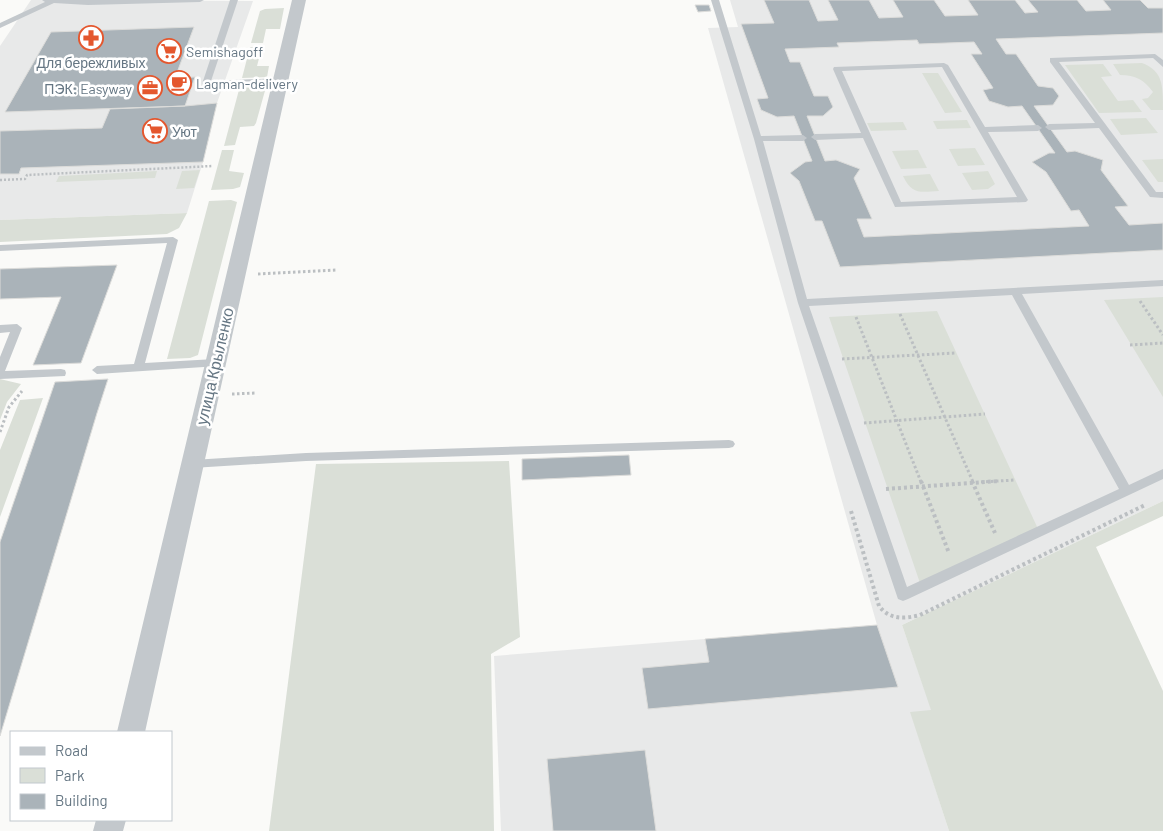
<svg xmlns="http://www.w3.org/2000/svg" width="1163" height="831" font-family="Barlow,sans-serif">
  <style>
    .built { fill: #e8e9e9 }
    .green { fill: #dadfd7 }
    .building { fill: #aab3b9; stroke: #dcdcda; fill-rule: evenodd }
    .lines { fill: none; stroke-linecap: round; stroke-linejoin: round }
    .path-far2 { stroke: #bbbfc2; stroke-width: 2.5; stroke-dasharray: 2 2; stroke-linecap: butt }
    .path-far1 { stroke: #bbbfc2; stroke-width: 3; stroke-dasharray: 2.5 2.5; stroke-linecap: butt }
    .path { stroke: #bbbfc2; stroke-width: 4; stroke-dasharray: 3 3; stroke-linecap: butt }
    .service { fill: #c3c8cc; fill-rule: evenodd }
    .minor { fill: #c3c8cc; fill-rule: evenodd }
    .labels { text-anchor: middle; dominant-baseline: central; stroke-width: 5; stroke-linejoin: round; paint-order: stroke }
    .far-poi-label { font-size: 14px; fill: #657683; stroke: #fff; text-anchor: start }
    .street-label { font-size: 16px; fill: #657683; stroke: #fff }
  </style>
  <rect width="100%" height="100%" fill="#fafaf8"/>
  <path class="built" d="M31,0l222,1 -36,102 -14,59 -16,51 -187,7v-174z
    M730,0h433v501l-261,124 30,86 -21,2 38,118h-448l-7,-175 383,-31 -169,-597 30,-1z"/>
  <path class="green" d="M284,8l-4,21h-14l-3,14h-12l9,-32 5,-2z
    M250,47h12l-5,19h12l-2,11 -25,1z
    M1142,63c21,8 21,22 21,47h-12l-9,-11 6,-1 5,-6c-9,-12 -17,-17 -33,-17l-7,-11z
    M1103,64l9,12 -11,1 17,24 15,-1 9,12 -43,1 -34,-48z
    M922,73h16l24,39 -17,1z
    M240,86l26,1 -10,36 -2,3 -14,1 -5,18 -11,1z
    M1146,118l12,15 -37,2 -11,-16z
    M967,120l4,8 -34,1 -4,-8z
    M903,122l4,8 -36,1 -4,-8z
    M975,148l10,17 -27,1 -9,-17z
    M222,150h12l-5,21 15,2 -4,14 -7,2 -22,1z
    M918,150l9,18 -26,1 -9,-18z
    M1163,159v23h-5l-16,-22z
    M200,170l-6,18 -18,1 6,-18z
    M157,171l-2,7 -99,4 3,-6z
    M988,171l7,13 -7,5 -16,1 -10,-17z
    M930,174l9,17c-19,1 -27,4 -36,-15z
    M231,200l6,2 -39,153 -8,3 -23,1 42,-158z
    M187,213l-8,15 -12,6 -167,8v-22z
    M1163,297v100l-59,-97z
    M937,311l102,220 -118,55 -92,-269z
    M0,379l21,5 -14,18 -7,18z
    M43,398l-43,119v-67l20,-50z
    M509,461l11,176 -29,17 3,177h-225l47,-367z
    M1163,501v15l-67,31 67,144v140h-214l-39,-119 21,-2 -29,-85z"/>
  <path class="building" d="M764,0h45l9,21 20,-1 -10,-20h41l10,18 24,-1 -10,-17h41l11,16 33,-1 -10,-15h47l10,13 13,-1 -10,-12h49l9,11 25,-1 -8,-10h37l8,8h15v25l-167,6 10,15h10l22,32 15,2 6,8 -6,9 -19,1 33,46 8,-1 28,9 -2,10 27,36 -13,1 14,18 34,-2v27l-323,17 -18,-46h-7l-16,-40 -9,-8 15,-11 7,-1 -18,-45 -17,1 -16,-7 -4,-11 11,-1 -27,-74 33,-1zM917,40l2,4 55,-2 8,12h-11l22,34 -10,2 6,11 19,6 14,-1 33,47h-6l-17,9 14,10 25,39 8,-1 10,16 -225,11 -7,-18h15l-18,-41 6,-9 -24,-9 -11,1 -18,-45h16l10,-9 -5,-11h-14l-14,-34h-10l-5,-13 54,-2 -2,-4z
    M695,5h14l2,6 -13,1z
    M194,27l-19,51 20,-1 -10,29 -180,6 46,-80z
    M217,103l-14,59 -182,6 -2,6h-19v-43l102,-3 8,-19 75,-3z
    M117,265l-36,98 -48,2 28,-68 -61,2v-30z
    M108,379l-11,34 -97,323v-194l55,-160z
    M629,455l2,20 -109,5v-21z
    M877,625l21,62 -250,22 -6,-41 67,-6 -4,-23z
    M645,750l11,81h-103l-6,-72z"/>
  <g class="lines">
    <path class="path-far2" d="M0,180l25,-1 2,-4 186,-9"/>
    <path class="path-far1" d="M258,274l79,-4
      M1140,301l23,34
      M900,314l73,168
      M856,317l65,165
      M1130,345l33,-2
      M842,359l114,-6
      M232,394l24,-1
      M864,423l121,-9
      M0,432l9,-25 13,-16
      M981,482l34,-2"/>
    <path class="path" d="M921,481l28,72
      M972,481l23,52
      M886,489l113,-8
      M851,511l28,95c11,14 25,13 41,9l225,-110"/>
    <path class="service" d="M42,0h162l-4,2 -112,3 -34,-2 -54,25v-5l45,-21z
      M230,0h8l-27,81 69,-3h3v4l-77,4 -4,-2z
      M711,0h8l42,136 42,-1 4,3 -4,3h-40l44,158 356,-19v6l-141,8 107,191 34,-16v10l-255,120 -5,2 -5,-2 -100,-296 -44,-164zM1012,295l107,194 -212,98 -98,-281z
      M1155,54l8,6v7l-10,-9 -94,4 97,130h7v6l-13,-1 -51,-69 -50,2 -4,-3 4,-3 46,-1 -45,-61v-4z
      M944,63l4,2 37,62 53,-2 4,3 -4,3 -50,1 40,68 -2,2 -131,5 -32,-69 -48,2 -4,-3 4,-3 46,-1 -28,-64 1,-2zM942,67l75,130 -116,5 -59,-131z
      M173,237l5,3 -33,123 70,-4 5,4 -1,3 -122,8 -5,-4 5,-4 37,-2 33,-121 -167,8v-6z
      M17,324l5,4 -17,43 56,-2 4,1 1,3 -1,3 -65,3v-22l10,-25 -10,1v-8z
      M729,440l4,1 2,3 -2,3 -4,1 -423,13 -114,7 -4,-1 -2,-3 2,-3 4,-1 114,-7z"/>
    <path class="minor" d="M292,0h14l-161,732h-28z
      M96,820h30l-3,11h-30z"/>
  </g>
  <defs>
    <symbol id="pharmacy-ring" viewBox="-11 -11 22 22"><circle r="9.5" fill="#fff" stroke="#e4572e" stroke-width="1.5"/><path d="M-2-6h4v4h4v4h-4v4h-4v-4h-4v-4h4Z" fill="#e4572e"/></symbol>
    <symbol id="supermarket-ring" viewBox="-11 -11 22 22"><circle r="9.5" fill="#fff" stroke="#e4572e" stroke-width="1.5"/><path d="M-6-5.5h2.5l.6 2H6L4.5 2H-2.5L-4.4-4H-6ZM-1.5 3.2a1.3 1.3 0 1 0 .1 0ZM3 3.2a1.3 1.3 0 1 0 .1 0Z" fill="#e4572e"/></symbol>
    <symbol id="cafe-ring" viewBox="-11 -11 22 22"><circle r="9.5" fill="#fff" stroke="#e4572e" stroke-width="1.5"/><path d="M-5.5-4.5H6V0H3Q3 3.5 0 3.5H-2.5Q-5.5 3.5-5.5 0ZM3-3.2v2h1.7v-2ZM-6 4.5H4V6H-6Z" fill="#e4572e"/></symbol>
    <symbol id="office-ring" viewBox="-11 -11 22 22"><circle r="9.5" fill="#fff" stroke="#e4572e" stroke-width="1.5"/><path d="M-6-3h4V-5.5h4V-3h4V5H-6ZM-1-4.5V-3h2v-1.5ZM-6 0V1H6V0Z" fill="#e4572e"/></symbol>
  </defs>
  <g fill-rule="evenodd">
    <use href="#pharmacy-ring" x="77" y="24" width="28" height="28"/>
    <use href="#supermarket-ring" x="155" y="37" width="28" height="28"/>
    <use href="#cafe-ring" x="165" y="69" width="28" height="28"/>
    <use href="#office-ring" x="136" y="74" width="28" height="28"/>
    <use href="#supermarket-ring" x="141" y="117" width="28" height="28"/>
  </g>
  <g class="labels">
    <g class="far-poi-label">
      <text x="186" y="51">Semishagoff</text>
      <text x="91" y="62" text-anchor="middle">Для бережливых</text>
      <text x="196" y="83">Lagman-delivery</text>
      <text x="132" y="88" text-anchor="end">ПЭК: Easyway</text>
      <text x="172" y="131">Уют</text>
    </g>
    <g class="street-label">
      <text transform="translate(214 366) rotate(-77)">улица Крыленко</text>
    </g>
  </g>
  <rect x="10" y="731" width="162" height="90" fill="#ffffff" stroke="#c1c8cd"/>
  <rect x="20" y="747" width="25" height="8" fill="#c3c8cc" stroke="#c1c8cd"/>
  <text x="55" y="756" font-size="15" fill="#657683">Road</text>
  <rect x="20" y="768" width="25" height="15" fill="#dadfd7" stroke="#c1c8cd"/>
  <text x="55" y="781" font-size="15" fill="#657683">Park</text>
  <rect x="20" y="794" width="25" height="15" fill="#aab3b9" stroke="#c1c8cd"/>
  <text x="55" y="806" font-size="15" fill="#657683">Building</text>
</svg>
